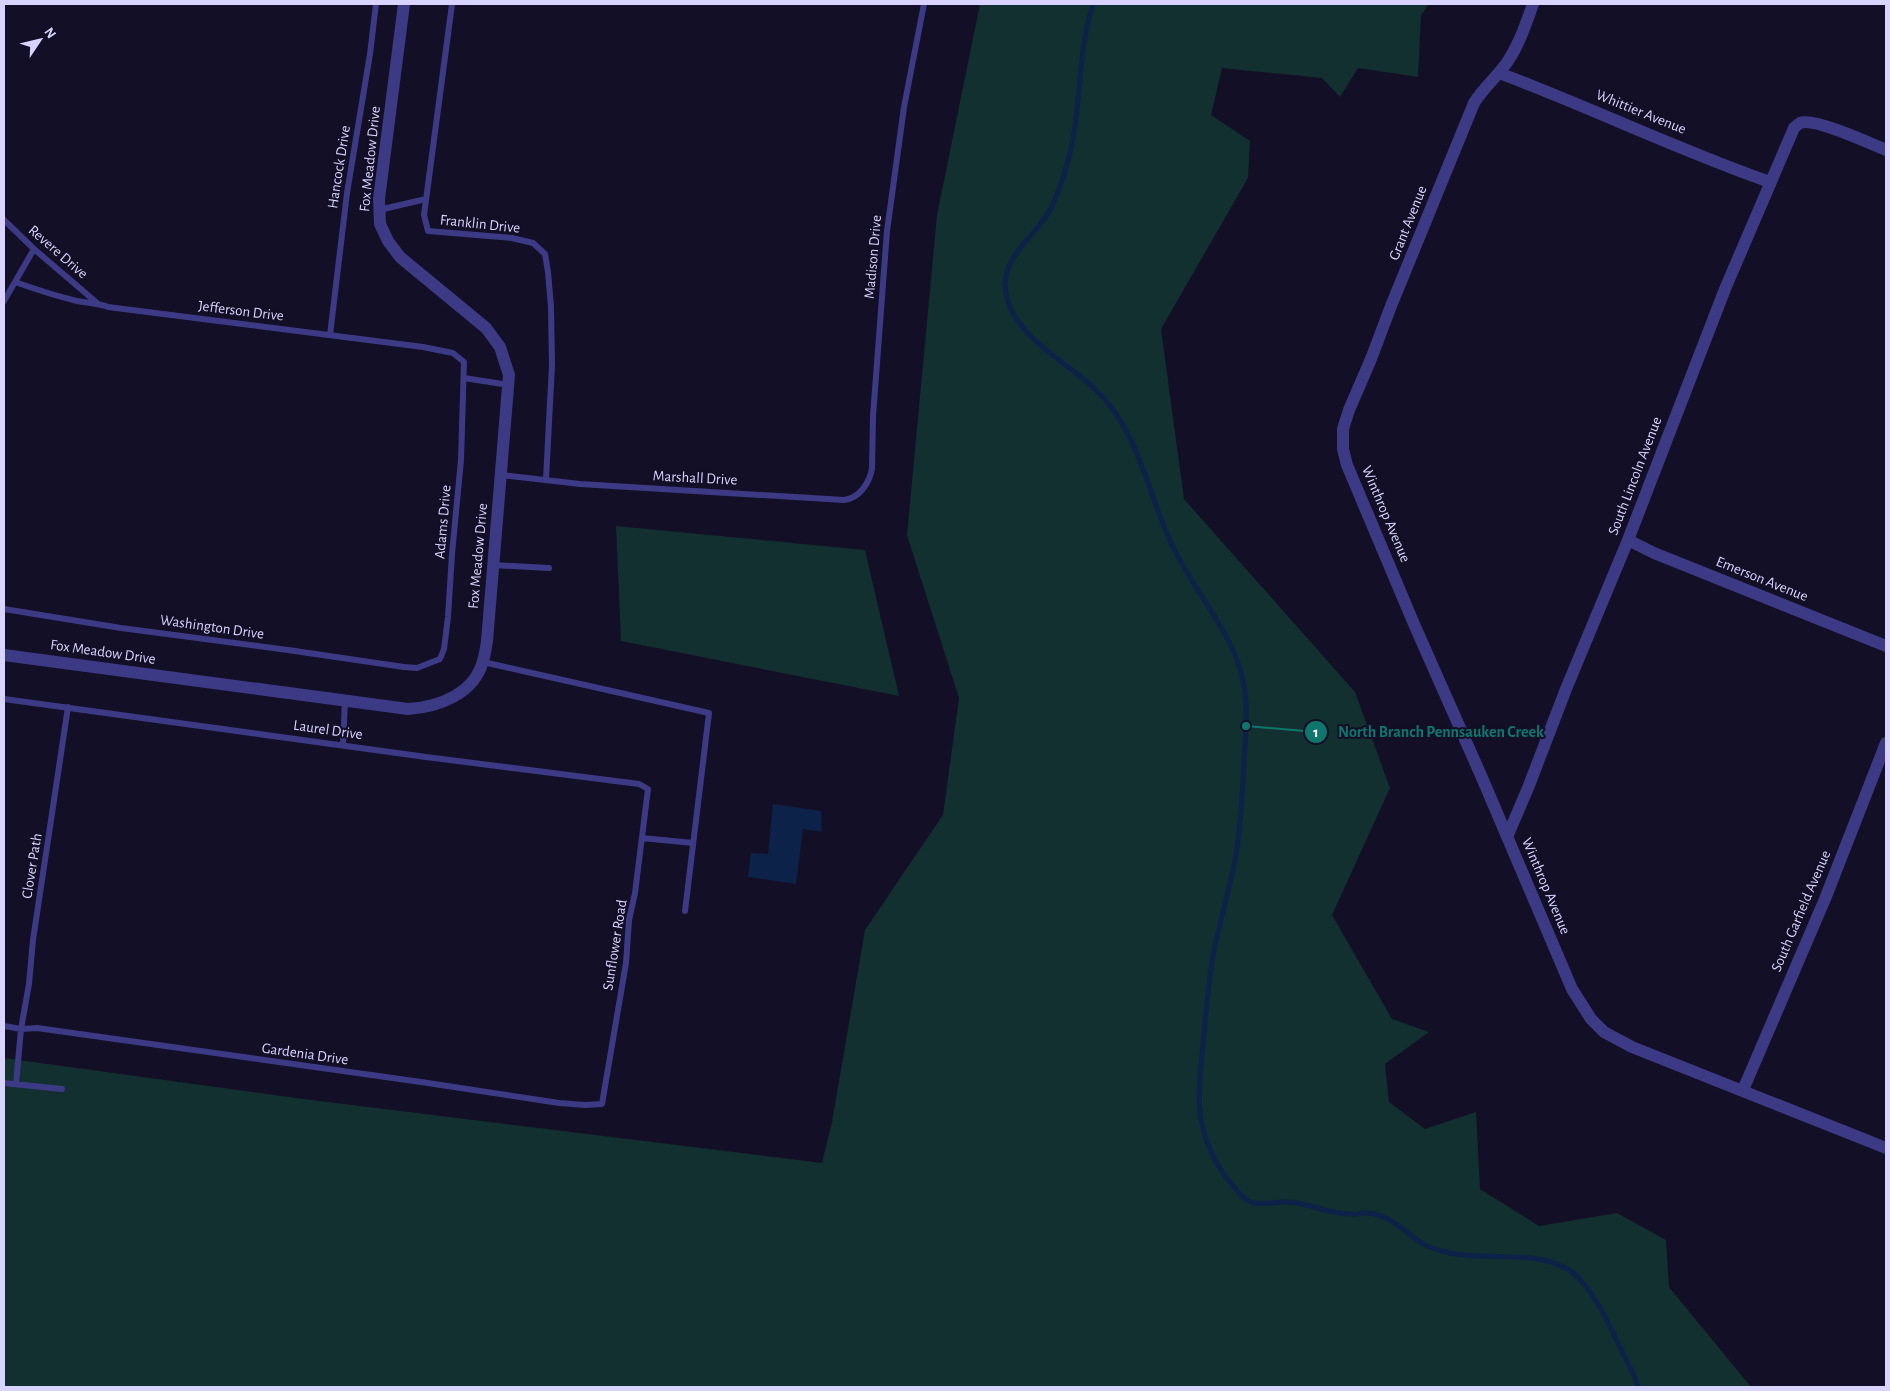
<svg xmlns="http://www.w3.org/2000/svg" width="1890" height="1391" font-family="'Alegreya Sans',sans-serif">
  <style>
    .green { fill: #12302f }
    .water { fill: #0c2248 }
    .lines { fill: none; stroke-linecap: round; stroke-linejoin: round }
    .stream { stroke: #0c2248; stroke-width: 5 }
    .service { stroke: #3d3a85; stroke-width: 6 }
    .minor { stroke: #3d3a85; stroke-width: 12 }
    .labels { text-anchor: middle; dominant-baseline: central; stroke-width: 4; stroke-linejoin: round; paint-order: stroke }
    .street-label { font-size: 15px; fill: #d9d4ff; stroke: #130f26 }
    .leader { fill: none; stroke: #0f766e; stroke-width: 2 }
    .callout-dot { fill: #0f766e; stroke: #130f26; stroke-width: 2 }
    .mark-label { font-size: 15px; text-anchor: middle; font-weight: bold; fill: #fff }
    .callout-label { font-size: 16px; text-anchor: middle; font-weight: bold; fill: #0f766e; stroke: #130f26; stroke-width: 4; stroke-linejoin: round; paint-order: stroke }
  </style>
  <rect width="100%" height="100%" fill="#130f26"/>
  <path class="green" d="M980,4h449l-8,11 -3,62 -60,-9 -18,29 -18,-19 -100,-10 -11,47 39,26 -2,37 -87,151 23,170 171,193 35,96 -58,127 60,104 37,13 -44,32 4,38 36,27 51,-17 4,77 59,37 78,-13 49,27 3,47 82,100h-1747v-329l299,41 519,64 10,-41 33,-192 78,-115 16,-117 -52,-163 30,-320z
    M616,526l249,24 34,146 -278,-55z"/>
  <path class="water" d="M773,804l48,7 1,21 -19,-3 -7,55 -48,-7 3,-24 17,1z"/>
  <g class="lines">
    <path class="stream" d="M1093,4c-11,34 -12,69 -16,105 -3,31 -11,66 -24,95 -12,29 -49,48 -48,82 2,47 61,75 91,104 44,42 52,107 78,159 22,46 65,90 71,143 3,23 0,47 -1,71 -2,32 -3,65 -9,97 -6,32 -16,64 -22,96 -5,29 -7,59 -10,88 -2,25 -7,56 -1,80 5,24 16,45 32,63 6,7 11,14 20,16 12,2 24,-2 36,-1 20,2 40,12 61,12 16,1 1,-2 17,-1 23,2 36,19 54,30 9,6 22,9 33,11 35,6 84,-4 114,16 28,18 48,75 65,105l4,12"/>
    <path class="service" d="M452,4l-28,211 4,16 84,7 21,5 12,11 3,18 3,35 1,58 -6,114
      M379,210l47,-11
      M4,220l30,29 62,53
      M4,301l30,-52
      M330,335l17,-142 23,-139 6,-50
      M464,378l45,7
      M501,475l79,9 264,16c16,-2 25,-17 28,-31l1,-53 14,-185 17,-124 20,-103
      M493,565l56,3
      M4,609l117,19 167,22 116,17 13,1 23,-9 4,-10 4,-32 4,-63 9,-94 3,-98 -11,-9 -30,-6 -315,-40c-10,-4 -20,-4 -31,-6 -21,-5 -42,-12 -62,-19
      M483,662l226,51 -24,198
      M4,699l422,58 213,27 9,5 -13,104 -6,27 -3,43 -24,141 -17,1 -26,-2 -138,-21 -384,-54 -16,1 -17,-3
      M343,745l2,-45
      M642,838l51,5
      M4,1083l58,6
      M16,1084l5,-55 8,-45 4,-44 35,-233"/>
    <path class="minor" d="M1533,4c-7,19 -13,39 -25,57 -10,15 -24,26 -34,42l-83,203 -20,53 -22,51 -6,19v20l4,16 67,159 69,156 89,209 19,30 13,13 28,15 254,101
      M1499,73c91,34 179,77 271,109
      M1628,540l26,13 232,93
      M4,655l404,54c31,-2 66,-15 75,-48 2,-7 3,-13 4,-20l22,-266 -9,-28 -14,-19 -86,-71 -12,-16 -8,-17 -1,-25 25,-195
      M1507,837l21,-49 38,-99 62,-149 97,-251 69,-161c2,-2 4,-4 6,-5 13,-6 72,21 86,27
      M1743,1090l82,-191 61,-156"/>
  </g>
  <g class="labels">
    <g class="street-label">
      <text transform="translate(1641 112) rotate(22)">Whittier Avenue</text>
      <text transform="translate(370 159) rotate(-84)">Fox Meadow Drive</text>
      <text transform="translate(339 167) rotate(-81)">Hancock Drive</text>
      <text transform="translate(1408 223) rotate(-68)">Grant Avenue</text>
      <text transform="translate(480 224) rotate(6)">Franklin Drive</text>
      <text transform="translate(58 252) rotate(41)">Revere Drive</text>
      <text transform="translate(873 257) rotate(-85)">Madison Drive</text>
      <text transform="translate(241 311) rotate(7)">Jefferson Drive</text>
      <text transform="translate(1635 476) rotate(-69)">South Lincoln Avenue</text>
      <text transform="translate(695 478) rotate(3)">Marshall Drive</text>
      <text transform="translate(1386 514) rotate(67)">Winthrop Avenue</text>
      <text transform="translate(443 522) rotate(-85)">Adams Drive</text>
      <text transform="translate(478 556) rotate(-85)">Fox Meadow Drive</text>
      <text transform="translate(1762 579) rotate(22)">Emerson Avenue</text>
      <text transform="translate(212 627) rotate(8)">Washington Drive</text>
      <text transform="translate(103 652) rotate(8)">Fox Meadow Drive</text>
      <text transform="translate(328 730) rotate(8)">Laurel Drive</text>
      <text transform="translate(32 866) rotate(-81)">Clover Path</text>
      <text transform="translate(1546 886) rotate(67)">Winthrop Avenue</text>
      <text transform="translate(1801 911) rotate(-67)">South Garfield Avenue</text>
      <text transform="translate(615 945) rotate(-81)">Sunflower Road</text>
      <text transform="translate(305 1054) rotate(8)">Gardenia Drive</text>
    </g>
  </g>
  <path class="leader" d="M1246 726L1316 732"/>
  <g class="callout-dot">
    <circle cx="1246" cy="726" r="5"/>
    <circle cx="1316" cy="732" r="12"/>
  </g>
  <g class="mark-label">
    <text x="1316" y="737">1</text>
  </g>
  <g class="callout-label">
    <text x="1441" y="737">North Branch Pennsauken Creek</text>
  </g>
  <rect width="1890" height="1391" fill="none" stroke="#d9d4ff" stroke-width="10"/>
  <g transform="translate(40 40) rotate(55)" stroke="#130f26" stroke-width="4" paint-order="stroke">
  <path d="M0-4L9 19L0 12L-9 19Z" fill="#d9d4ff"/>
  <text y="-8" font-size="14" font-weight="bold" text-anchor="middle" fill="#d9d4ff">N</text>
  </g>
</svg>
